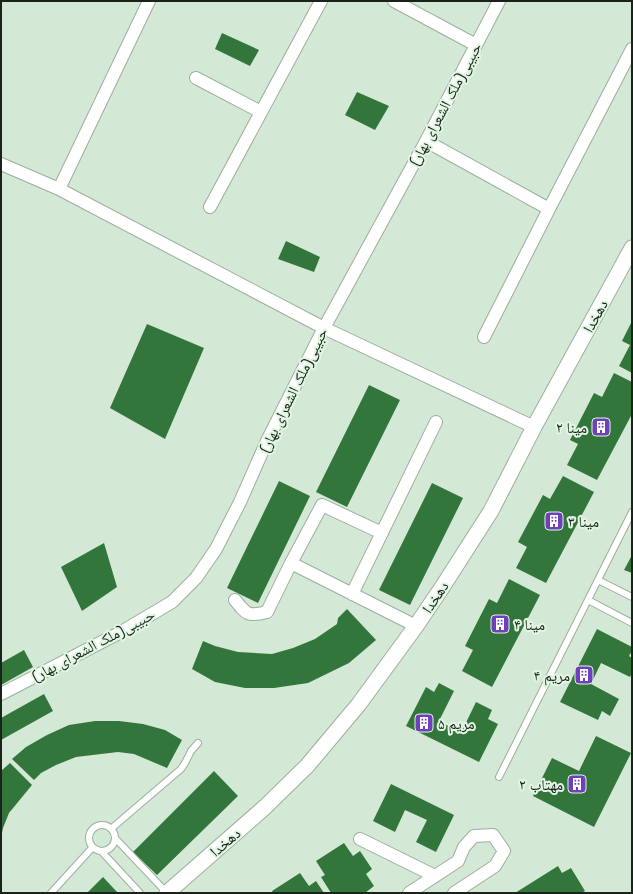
<svg xmlns="http://www.w3.org/2000/svg" width="633" height="894" font-family="'Space Grotesk','Noto Naskh Arabic',sans-serif">
  <style>
    .building { fill: #33763b }
    .lines { fill: none; stroke-linecap: round; stroke-linejoin: round }
    .service-casing { stroke: #9baf9c; stroke-width: 8 }
    .minor-casing { stroke: #9baf9c; stroke-width: 14 }
    .tertiary-casing { stroke: #9baf9c; stroke-width: 17 }
    .service { stroke: #fff; stroke-width: 6 }
    .minor { stroke: #fff; stroke-width: 12 }
    .tertiary { stroke: #fff; stroke-width: 15 }
    .labels { text-anchor: middle; dominant-baseline: central; stroke-width: 4; stroke-linejoin: round; paint-order: stroke }
    .street-label { font-size: 15px; fill: #1a221b; stroke: #e1f7e2 }
    .poi-label { font-size: 15px; fill: #1a221b; stroke: #e1f7e2; text-anchor: end }
  </style>
  <rect width="100%" height="100%" fill="#d4e9d5"/>
  <path class="building" d="M222,33l37,17 -9,16 -35,-17z
    M357,92l32,14 -14,24 -30,-15z
    M286,241l34,16 -6,15 -36,-13z
    M632,321v52l-13,-7 11,-21 -8,-4z
    M147,324l57,24 -39,91 -55,-31z
    M614,373l18,9v32l-35,66 -30,-15 11,-21 -8,-4 24,-47 8,4z
    M369,385l31,15 -53,107 -31,-15z
    M563,476l31,16 -48,91 -30,-15 11,-21 -9,-5 25,-47 7,4z
    M279,481l31,15 -52,107 -31,-15z
    M432,483l31,15 -53,107 -31,-15z
    M104,543l13,44 -35,24 -21,-44z
    M632,555v18l-8,-3z
    M509,579l31,16 -48,92 -30,-16 11,-21 -8,-4 24,-47 8,4z
    M347,609l29,31 -27,23 -41,20 -34,5h-29l-30,-6 -23,-13 11,-28 12,5 23,6 34,2 21,-6 22,-9 22,-15 1,-6z
    M597,629l35,18v4l-3,5 3,2v15l-2,4 -29,-14 -10,21 28,15 -9,17 -8,-5 -4,9 -38,-18z
    M24,650l9,17 -32,18v-22z
    M439,683l15,8 -15,30 22,12 15,-31 16,8 -4,9 10,5 -19,38 -73,-36 20,-39 8,5z
    M44,694l9,17 -52,29v-22z
    M95,721h24l24,3 22,6 17,10 -15,28 -33,-14 -16,-2 -42,5 -20,8 -15,8 -7,7 -22,-21 14,-12 21,-12 22,-10z
    M596,736l35,17 -37,74 -61,-31 19,-38 27,13z
    M10,763l22,22 -23,28 -6,15 -1,5h-1v-62z
    M214,771l24,25 -81,79 -24,-23z
    M391,784l63,31 -18,37 -20,-10 11,-22 -22,-10 -10,22 -22,-11z
    M344,843l9,13 7,-5 12,18 -6,5 8,12 -9,7h-34l-10,-16 4,-2 -9,-14z
    M558,866l4,7 9,-5 14,23 -4,2h-66z
    M300,873l9,13 7,-5 8,12h-51l-1,-2z
    M103,877l15,16h-31z"/>
  <g class="lines">
    <defs>
      <path id="service" d="M598,580l34,17
        M588,600l44,23
        M499,777l133,-265
        M89 838a13 13 0 1 1 26 0a13 13 0 1 1-26 0Z
        M112,828l69,-59 4,-6 6,-12 7,-8
        M115,838l52,55
        M102,852l38,41
        M51,893l41,-45"/>
      <path id="minor" d="M394,1l82,44
        M196,78l65,34
        M426,141l123,68 -65,128
        M1,164l58,25 265,139 210,99
        M59,189l90,-188
        M210,207l111,-206
        M549,209l83,-160
        M291,563l125,63
        M352,594l84,-172
        M235,600c11,14 13,17 32,12l24,-49 31,-58 60,28
        M1,694l122,-63 49,-29 24,-24 20,-29 24,-47 27,-61 57,-113 102,-187 73,-140
        M360,839l75,37
        M409,893l49,-32 6,-14 10,-11 19,-1 11,16 -9,15 -41,27"/>
      <path id="tertiary" d="M167,893l98,-86 42,-41 52,-62 57,-78 27,-40 48,-75 43,-84 98,-179"/>
    </defs>
    <use href="#service" class="service-casing"/>
    <use href="#minor" class="minor-casing"/>
    <use href="#tertiary" class="tertiary-casing"/>
    <use href="#service" class="service"/>
    <use href="#minor" class="minor"/>
    <use href="#tertiary" class="tertiary"/>
  </g>
  <defs>
    <symbol id="building-square" viewBox="-11 -11 22 22"><rect x="-9" y="-9" width="18" height="18" rx="4" fill="#6d41b9" stroke="#e1f7e2"/><path d="M-4-6H4V6H1V3H-1V6H-4ZM-2.5-4.3h1.7v1.8h-1.7ZM.8-4.3h1.7v1.8H.8ZM-2.5-1h1.7V.8h-1.7ZM.8-1h1.7V.8H.8Z" fill="#fff"/></symbol>
  </defs>
  <g fill-rule="evenodd">
    <use href="#building-square" x="590" y="416" width="22" height="22"/>
    <use href="#building-square" x="543" y="510" width="22" height="22"/>
    <use href="#building-square" x="489" y="613" width="22" height="22"/>
    <use href="#building-square" x="573" y="664" width="22" height="22"/>
    <use href="#building-square" x="413" y="712" width="22" height="22"/>
    <use href="#building-square" x="566" y="773" width="22" height="22"/>
  </g>
  <g class="labels">
    <g class="street-label">
      <text transform="translate(445 104) rotate(-62)">حبیبی(ملک الشعرای بهار)</text>
      <text transform="translate(595 316) rotate(-61)">دهخدا</text>
      <text transform="translate(293 390) rotate(-64)">حبیبی(ملک الشعرای بهار)</text>
      <text transform="translate(435 597) rotate(-56)">دهخدا</text>
      <text transform="translate(93 645) rotate(-28)">حبیبی(ملک الشعرای بهار)</text>
      <text transform="translate(225 842) rotate(-41)">دهخدا</text>
    </g>
    <g class="poi-label">
      <text x="587" y="427">مینا ۲</text>
      <text x="568" y="521" text-anchor="start">مینا ۳</text>
      <text x="514" y="624" text-anchor="start">مینا ۴</text>
      <text x="570" y="675">مریم ۴</text>
      <text x="438" y="723" text-anchor="start">مریم ۵</text>
      <text x="563" y="784">مهتاب ۲</text>
    </g>
  </g>
  <rect width="633" height="894" fill="none" stroke="#1a221b" stroke-width="4"/>
</svg>
